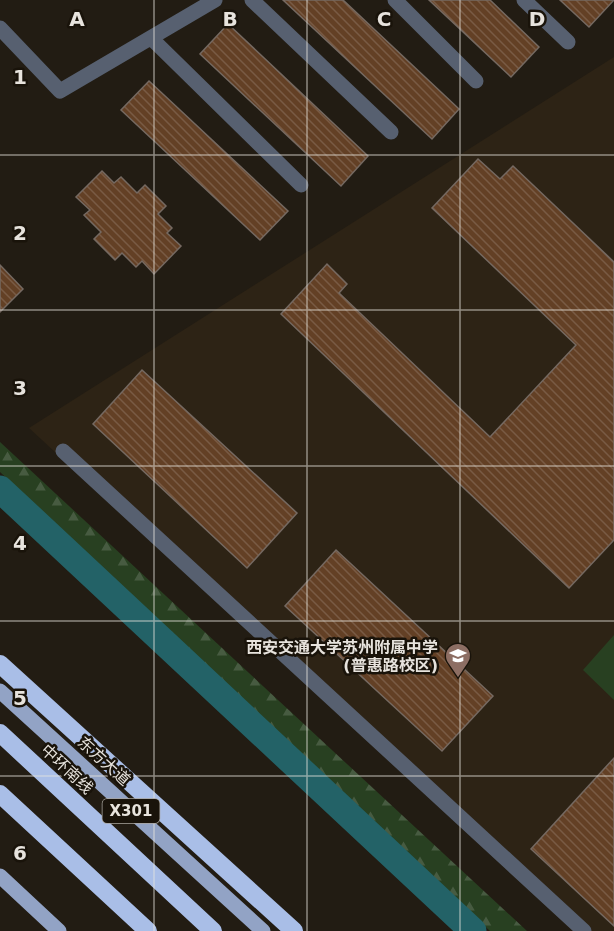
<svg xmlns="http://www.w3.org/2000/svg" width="614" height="931" font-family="'DejaVu Sans','Noto Sans SC',sans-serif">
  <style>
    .built { fill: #2d2315 }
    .forest { fill: url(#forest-firs) }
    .garden { fill: #284021 }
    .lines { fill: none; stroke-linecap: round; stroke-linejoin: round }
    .canal { stroke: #236267; stroke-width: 27 }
    .building { fill: url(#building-back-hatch); stroke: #756961; stroke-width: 1.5 }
    .minor { stroke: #576070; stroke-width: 15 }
    .major { stroke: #92a3c5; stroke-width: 15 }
    .highway { stroke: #a9bee7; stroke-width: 18 }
    .grid { fill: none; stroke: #e7e3dd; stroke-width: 1.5; stroke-opacity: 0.55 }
    .labels { text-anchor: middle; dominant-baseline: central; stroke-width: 5; stroke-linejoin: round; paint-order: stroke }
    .shield { fill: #19130a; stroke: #a9a59e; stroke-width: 1.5 }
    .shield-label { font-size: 15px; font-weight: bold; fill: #e7e3dd }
    .poi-label { font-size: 16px; font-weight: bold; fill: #e7e3dd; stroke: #19130a; text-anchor: end }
    .street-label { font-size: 16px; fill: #e7e3dd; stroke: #19130a }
    .grid-label { font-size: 20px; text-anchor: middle; font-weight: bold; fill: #e7e3dd; stroke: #19130a; stroke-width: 5; stroke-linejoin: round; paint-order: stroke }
  </style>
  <defs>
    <pattern id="forest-firs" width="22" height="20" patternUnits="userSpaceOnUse" patternTransform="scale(1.5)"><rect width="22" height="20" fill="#284021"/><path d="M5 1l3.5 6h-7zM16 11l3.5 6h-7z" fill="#475b41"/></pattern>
    <pattern id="building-back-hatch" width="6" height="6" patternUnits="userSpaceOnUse" patternTransform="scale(1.5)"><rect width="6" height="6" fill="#634025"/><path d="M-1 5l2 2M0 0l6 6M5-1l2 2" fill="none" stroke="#795b44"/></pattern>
  </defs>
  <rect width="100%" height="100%" fill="#221c13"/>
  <path class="built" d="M614,57v874h-41l-544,-503z"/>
  <path class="forest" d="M0,442l527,489h-37l-490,-459z"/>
  <path class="garden" d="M614,635v65l-31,-30z"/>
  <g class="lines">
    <path class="canal" d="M0,489l473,442"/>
  </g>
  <path class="building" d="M283,0h60l116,109 -27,30z
    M429,0h61l49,47 -28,30z
    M560,0h54l-25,27z
    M228,24l140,132 -27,30 -141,-132z
    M149,81l139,130 -28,29 -139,-130z
    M478,159l22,20 13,-13 101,96v278l-45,48 -288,-274 46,-50 20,20 -8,9 151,144 86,-92 -144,-137z
    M102,171l12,12 7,-6 16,16 8,-8 21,21 -8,8 14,14 -5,5 14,13 -27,28 -12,-13 -6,6 -14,-14 -7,7 -21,-21 7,-7 -17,-17 6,-5 -14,-13z
    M0,265l23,24 -23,23z
    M142,370l155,143 -50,55 -154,-144z
    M336,550l157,146 -51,55 -157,-145z
    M614,758v168l-83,-77z"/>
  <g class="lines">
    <path class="minor" d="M252,0l139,132
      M395,0l81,81
      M524,0l44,42
      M0,28l60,63 155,-91
      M151,38l150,147
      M63,451l521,480"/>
    <path class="major" d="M0,691l263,240
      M0,876l59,55"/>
    <path class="highway" d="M0,664l294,267
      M0,733l213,198
      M0,794l148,137"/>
  </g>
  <path class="grid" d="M154,0v931M307,0v931M460,0v931M0,155h614M0,310h614M0,466h614M0,621h614M0,776h614"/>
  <defs>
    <symbol id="school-pin" viewBox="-11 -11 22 30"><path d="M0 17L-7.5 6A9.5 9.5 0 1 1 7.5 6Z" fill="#8d6e63" stroke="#19130a"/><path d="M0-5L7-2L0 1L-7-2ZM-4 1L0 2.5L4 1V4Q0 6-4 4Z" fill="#fff"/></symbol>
  </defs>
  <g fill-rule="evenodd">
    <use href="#school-pin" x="443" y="641" width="30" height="40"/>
  </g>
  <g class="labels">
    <rect class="shield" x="102.5" y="799" width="57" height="24" rx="4.5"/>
    <g class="shield-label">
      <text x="131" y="811">X301</text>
    </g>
    <g class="poi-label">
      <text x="438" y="647">西安交通大学苏州附属中学<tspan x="438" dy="18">(普惠路校区)</tspan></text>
    </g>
    <g class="street-label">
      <text transform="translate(104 761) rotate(42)">东方大道</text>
      <text transform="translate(67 769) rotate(43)">中环南线</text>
    </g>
  </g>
  <g class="grid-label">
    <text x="77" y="26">A</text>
    <text x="230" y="26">B</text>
    <text x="384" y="26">C</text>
    <text x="537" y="26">D</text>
    <text x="20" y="84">1</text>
    <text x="20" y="240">2</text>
    <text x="20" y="395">3</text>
    <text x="20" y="550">4</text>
    <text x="20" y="705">5</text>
    <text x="20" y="860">6</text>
  </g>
</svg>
